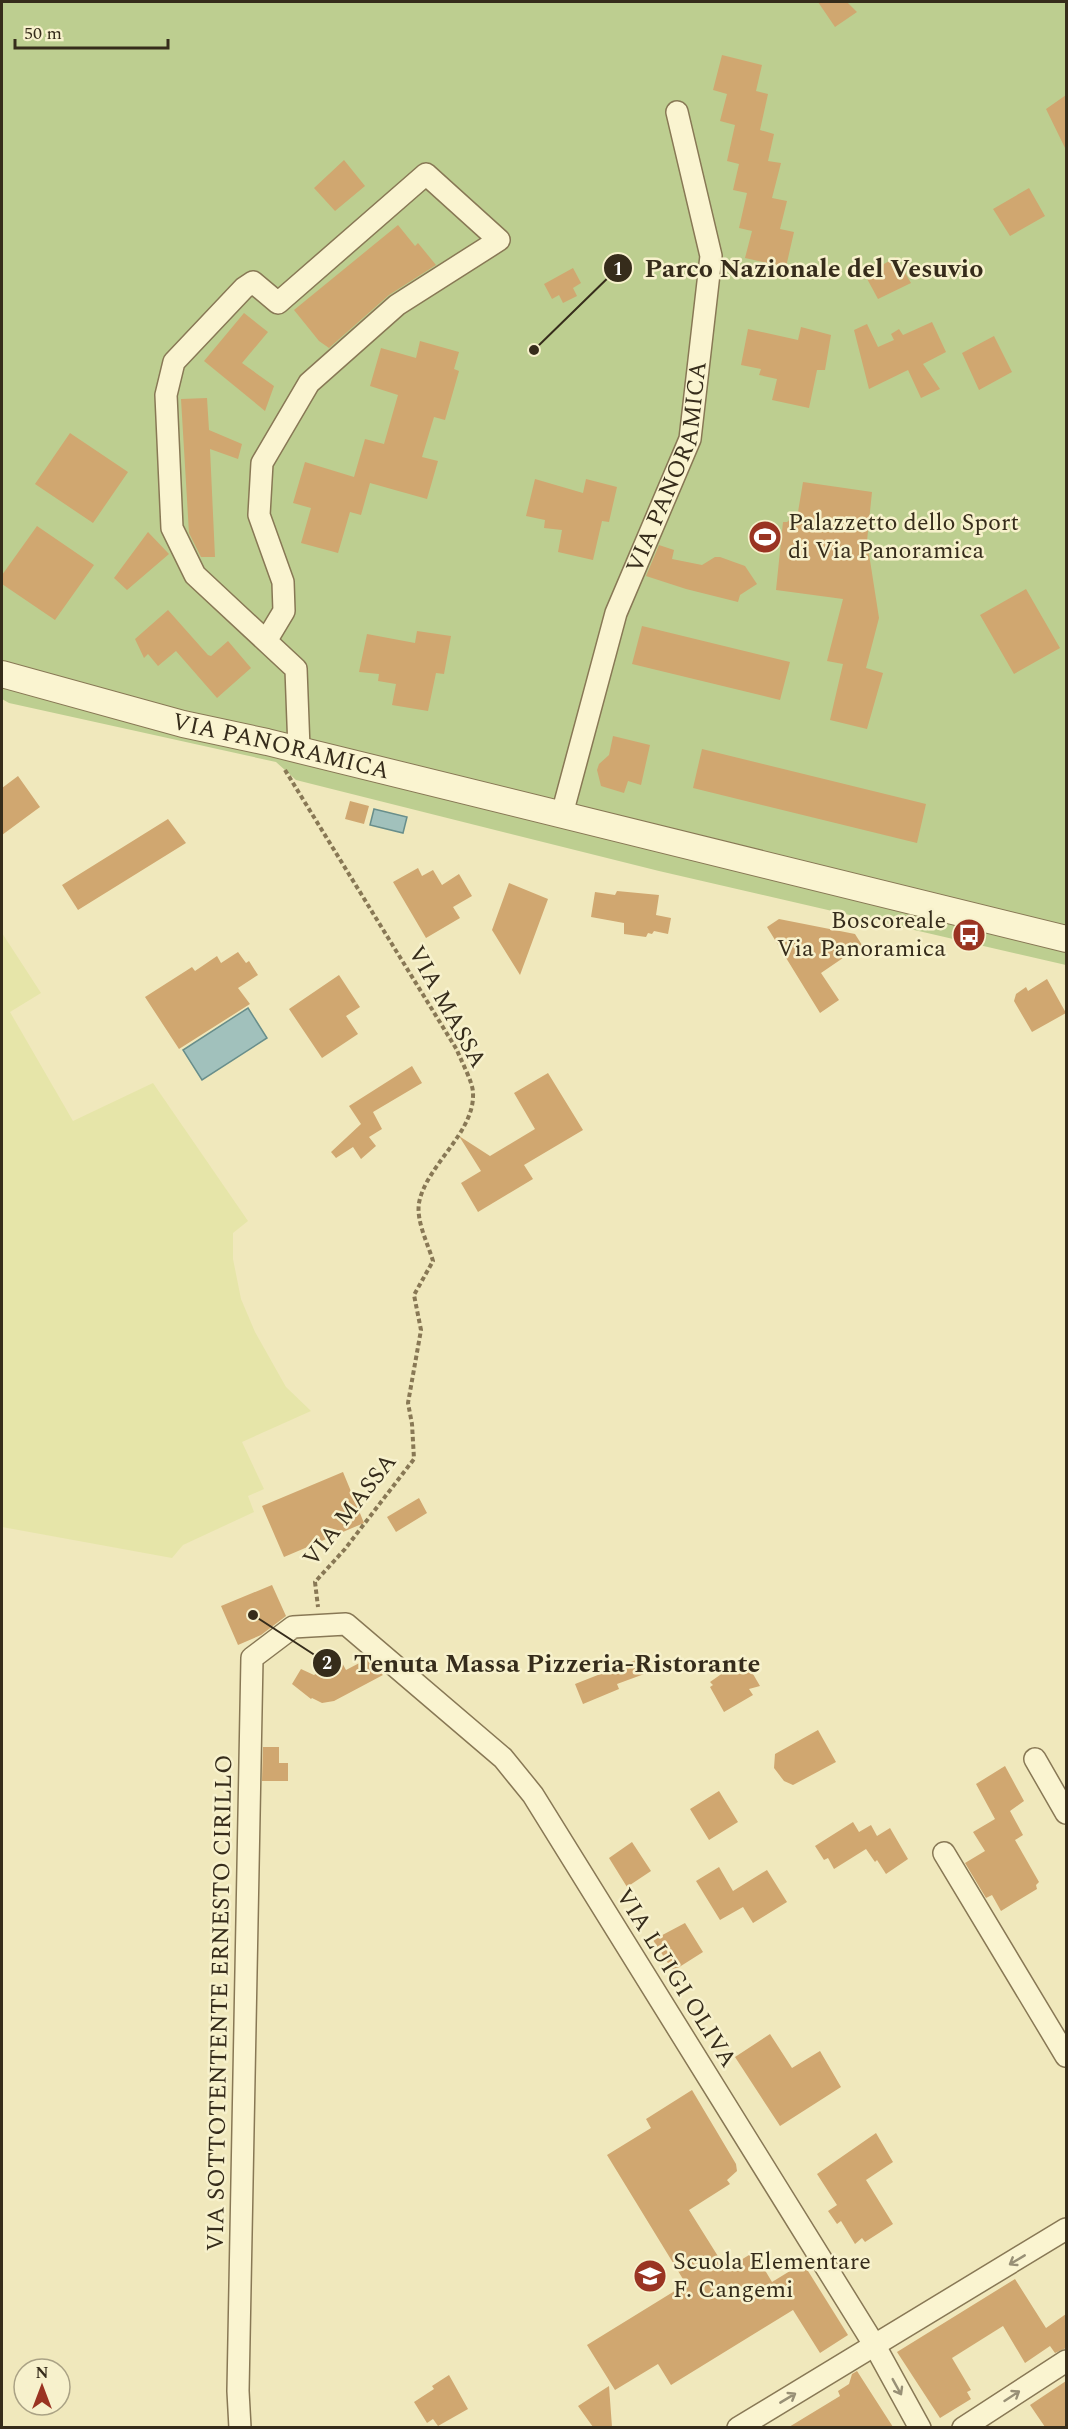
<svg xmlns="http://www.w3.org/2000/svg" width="1068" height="2429" font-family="Spectral,serif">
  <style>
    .farmland { fill: #e6e5a9 }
    .green { fill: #bdce90 }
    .water { fill: #a1c1bc; stroke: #688e8b; stroke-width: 1.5 }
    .building { fill: #d0a770 }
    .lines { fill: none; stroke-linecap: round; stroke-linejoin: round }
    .minor-casing { stroke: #887855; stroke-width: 24 }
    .tertiary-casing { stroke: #887855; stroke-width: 28 }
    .path { stroke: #887855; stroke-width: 4; stroke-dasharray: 4.5 3; stroke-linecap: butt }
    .minor { stroke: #faf4d0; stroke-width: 21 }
    .tertiary { stroke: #faf4d0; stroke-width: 26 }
    .oneway { stroke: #989076 }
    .labels { text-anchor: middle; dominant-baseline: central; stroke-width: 5; stroke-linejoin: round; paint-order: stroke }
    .street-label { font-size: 24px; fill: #362c1b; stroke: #f7f1cc }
    .poi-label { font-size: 24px; fill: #362c1b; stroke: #f7f1cc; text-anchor: start }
    .leader { fill: none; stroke: #362c1b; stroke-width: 2 }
    .callout-dot { fill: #362c1b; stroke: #f7f1cc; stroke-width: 2 }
    .mark-label { font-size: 18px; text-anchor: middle; font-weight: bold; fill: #fff }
    .callout-label { font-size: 26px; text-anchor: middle; font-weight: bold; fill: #362c1b; stroke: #f7f1cc; stroke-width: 5; stroke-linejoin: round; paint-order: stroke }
  </style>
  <rect width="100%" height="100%" fill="#f0e8bc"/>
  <path class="farmland" d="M2,933l39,60 -31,19 63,109 80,-38 95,138 -15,12v26l8,40 14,33 31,55 25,24 -69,31 22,47 -16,7 6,16 -71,33 -11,13 -170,-31z"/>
  <path class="green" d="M2,2h1064v963l-407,-94 -363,-91 -20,-18 -267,-59 -7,-4z"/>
  <path class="water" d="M374,809l33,8 -4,16 -33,-8z
    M248,1008l19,30 -65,42 -19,-30z"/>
  <path class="building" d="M818,2h29l10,10 -22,15z
    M722,55l40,10 -6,26 12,3 -8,36 14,4 -6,27 13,2 -9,35 15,3 -7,28 14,3 -8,35 -41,-9 7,-27 -13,-3 8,-35 -14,-3 6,-26 -12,-3 8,-36 -15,-4 7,-27 -14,-4z
    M1066,95v55l-20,-41z
    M344,160l21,26 -30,25 -21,-23z
    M1029,188l16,28 -35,20 -17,-27z
    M398,225l17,21 3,-3 18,22 -47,30 -60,53 -10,-7 -25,-31z
    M896,257l15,26 -33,16 -13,-24z
    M573,268l8,15 -8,5 4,8 -14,7 -4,-8 -7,4 -8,-15z
    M244,313l24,19 -26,31 32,23 -9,25 -61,-50z
    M932,322l14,30 -23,12 17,25 -19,9 -13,-28 -39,19 -15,-59 13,-6 11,23 16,-7 -3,-6 8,-5 4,6z
    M801,327l30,8 -6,35h-8l-8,38 -37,-8 5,-21 -18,-4 2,-6 -20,-4 7,-36 50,11z
    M994,336l18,36 -33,18 -17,-37z
    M420,341l39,11 -5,17 5,2 -14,49 -11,-3 -12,40 16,4 -11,38 -57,-16 -9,32 -11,-3 -12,41 -37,-10 10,-35 -18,-5 12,-41 49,15 11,-38 19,5 14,-49 -28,-9 11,-38 35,10z
    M207,398l2,32 33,14 -4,15 -28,-10 5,108h-14l-12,-24 -8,-134z
    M70,433l58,39 -35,51 -58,-39z
    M535,479l48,14 3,-14 31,8 -8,35 -7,-1 -9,39 -35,-8 4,-22 -18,-2 1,-8 -19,-4z
    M803,482l69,10 -5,49 12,77 -13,50 17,5 -16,56 -37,-9 13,-56 -16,-3 16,-62 -67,-9 7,-68h4l11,-10z
    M37,526l57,39 -39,55 -53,-36v-9z
    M148,532l21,22 -42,36 -13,-12z
    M659,545l15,5 -2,9 30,6 13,-8h5l25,9 12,18 -17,11 -2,7 -52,-13 -40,-13z
    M1026,589l34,59 -46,26 -34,-59z
    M168,610l40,45 3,1 17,-15 23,27 -34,30 -41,-47 -18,15 -10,-12 -4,4 -9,-19z
    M642,626l148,36 -10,38 -148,-36z
    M417,631l34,5 -7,38 -8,-1 -8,38 -36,-6 4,-21 -18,-3 1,-7 -20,-2 8,-38 48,9z
    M613,736l37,9 -9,40 -13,-4 -4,12 -23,-7 -4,-16 2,-6 10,-9z
    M702,749l224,55 -9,39 -224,-55z
    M18,776l22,31 -38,28v-47z
    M350,801l19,5 -5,18 -19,-5z
    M168,819l18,24 -108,67 -16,-25z
    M418,868l4,8 11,-6 9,15 17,-11 13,22 -19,11 7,11 -34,20 -33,-56z
    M509,883l39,16 -28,76 -28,-45z
    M617,891l42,4 -3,20 15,3 -3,16 -14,-3 -2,3 -4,-1 -2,4 -22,-3v-11l-33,-6 4,-25 20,3z
    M779,919l76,15 7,11 -41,28 18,27 -19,13 -53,-86z
    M238,952l8,11 3,-2 9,14 -20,13 12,16 -71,45 -34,-52 47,-30 3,4 22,-15 4,7z
    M339,975l21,32 -14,9 12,18 -36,24 -33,-49z
    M1047,979l19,34 -34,19 -18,-31 2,-7 10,-7 2,4z
    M412,1066l10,17 -49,29 9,17 -13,8 7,9 -15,13 -8,-12 -17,11 -5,-6 30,-28 -12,-18z
    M548,1073l35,57 -59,35 9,14 -55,33 -17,-29 20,-12 -22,-35 31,20 45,-27 -21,-36z
    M343,1472l21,51 -80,34 -22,-51z
    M419,1498l8,15 -31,19 -9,-15z
    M272,1585l14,31 -25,19 -23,10 -17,-39z
    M641,1658l6,15 -30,11 2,5 -36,15 -8,-20z
    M340,1659l6,11 21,-11 16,16 -49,26 -12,2 -10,-5 -1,1 -19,-15 9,-15 13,6z
    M746,1662l14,24 -11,3 4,6 -29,17 -14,-25 3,-2 -3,-3 20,-14 2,3z
    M818,1730l18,32 -43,23 -9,-4 -10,-13 1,-14z
    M263,1747h16v16h9v18h-26z
    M1005,1766l19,35 -14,10 13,24 -8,5 24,42 -3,3 1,4 -36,22 -9,-16 -6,3 -21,-35 20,-12 -12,-19 22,-13 -19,-35z
    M719,1791l19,31 -29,18 -19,-31z
    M853,1822l6,10 12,-7 6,11 13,-8 18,31 -22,15 -9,-14 -2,2 -9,-13 -32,20 -6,-11 -4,2 -9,-14z
    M632,1842l19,29 -24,16 -18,-29z
    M719,1867l14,24 34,-21 20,32 -34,21 -10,-16 -23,13 -24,-39z
    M685,1923l18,29 -30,19 -20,-31z
    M770,2034l22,34 28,-17 21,36 -61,39 -45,-69z
    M692,2090l44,74 1,7 -10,9 3,4 -41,26 37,59 28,-17 18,30 31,-19 45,72 -28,18 -27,-43 -122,75 -13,-21 -43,26 -28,-45 99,-61 -79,-129 44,-27 -5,-9z
    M876,2133l17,29 -27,18 27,44 -28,18 -3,-4 -7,6 -14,-23 -4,3 -9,-13 9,-6 -20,-31z
    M1015,2279l31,49 20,-14v34l-11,5 -5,-7 -25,17 -22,-37 -51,32 19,32 -4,2 4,7 -31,19 -43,-66z
    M857,2371l36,56h-104l51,-31 -2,-5 11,-7 3,-10z
    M449,2375l19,34 -30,17 -5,-7 -6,4 -13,-21 20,-13 -2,-3z
    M1066,2381v46h-21l-15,-22z
    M609,2386l3,41h-19l-15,-21z"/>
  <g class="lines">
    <defs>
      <g id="minor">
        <path d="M266,641l18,-30 -1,-29 -24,-67 3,-52 47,-80 88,-78 102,-65 -73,-66 -148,129 -25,-21 -9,6 -70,74 -8,33 6,133 23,47 101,94 3,80"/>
        <path id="s1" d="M562,814l54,-201 74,-174 21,-183 -34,-144"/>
        <path d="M1035,1759l31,54"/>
        <path d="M944,1853l122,203"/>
        <path d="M240,2428l-2,-37 14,-733 41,-31 53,-3 157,134 30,37 342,551 45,82"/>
        <path d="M738,2428l328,-199"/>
        <path d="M963,2428l103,-67"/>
      </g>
      <g id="tertiary">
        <path id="s2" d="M2,674l181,50 84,18 799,197"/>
      </g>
    </defs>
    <use href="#minor" class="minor-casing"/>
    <use href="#tertiary" class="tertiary-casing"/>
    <path class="path" d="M285,770l172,280c4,11 16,32 16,43 2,40 -47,72 -54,110 -3,18 9,41 14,58l-19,34 7,35 -13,73 4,21 2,35 -69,90 -30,33 3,25"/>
    <use href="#minor" class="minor"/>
    <use href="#tertiary" class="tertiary"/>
  </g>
  <defs><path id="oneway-shaft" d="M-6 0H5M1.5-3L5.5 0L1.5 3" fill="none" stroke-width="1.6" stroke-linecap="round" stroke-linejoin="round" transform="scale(1.5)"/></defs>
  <g class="oneway">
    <use href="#oneway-shaft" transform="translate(1017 2260) rotate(149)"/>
    <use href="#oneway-shaft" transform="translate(897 2387) rotate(61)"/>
    <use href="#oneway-shaft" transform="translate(1012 2396) rotate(-33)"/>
    <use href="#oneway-shaft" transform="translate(788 2398) rotate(-31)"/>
  </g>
  <defs>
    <symbol id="stadium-disc" viewBox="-11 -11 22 22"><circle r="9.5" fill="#9a3422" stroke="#f7f1cc"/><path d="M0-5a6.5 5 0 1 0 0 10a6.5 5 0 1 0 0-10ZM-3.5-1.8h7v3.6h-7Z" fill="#fff"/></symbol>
    <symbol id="bus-disc" viewBox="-11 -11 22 22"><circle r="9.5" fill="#9a3422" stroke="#f7f1cc"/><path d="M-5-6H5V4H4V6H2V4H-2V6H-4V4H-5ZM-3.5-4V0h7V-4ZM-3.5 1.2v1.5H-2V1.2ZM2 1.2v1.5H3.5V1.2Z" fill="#fff"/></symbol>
    <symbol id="school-disc" viewBox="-11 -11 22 22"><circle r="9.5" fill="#9a3422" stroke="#f7f1cc"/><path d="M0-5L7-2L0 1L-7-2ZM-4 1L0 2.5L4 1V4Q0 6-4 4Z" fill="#fff"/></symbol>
  </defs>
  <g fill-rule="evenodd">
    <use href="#stadium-disc" x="746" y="518" width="38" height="38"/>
    <use href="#bus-disc" x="950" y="916" width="38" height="38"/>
    <use href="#school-disc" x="631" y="2257" width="38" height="38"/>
  </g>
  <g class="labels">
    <g class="street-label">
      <text stroke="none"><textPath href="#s1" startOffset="364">VIA PANORAMICA</textPath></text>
      <text stroke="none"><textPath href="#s2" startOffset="288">VIA PANORAMICA</textPath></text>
      <text transform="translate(447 1007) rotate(61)">VIA MASSA</text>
      <text transform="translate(350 1510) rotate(-52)">VIA MASSA</text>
      <text transform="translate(676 1978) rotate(58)">VIA LUIGI OLIVA</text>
      <text transform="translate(220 2003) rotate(-89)">VIA SOTTOTENTENTE ERNESTO CIRILLO</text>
    </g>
    <g class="poi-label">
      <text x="788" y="523">Palazzetto dello Sport<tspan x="788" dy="28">di Via Panoramica</tspan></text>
      <text x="946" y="921" text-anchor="end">Boscoreale<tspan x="946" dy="28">Via Panoramica</tspan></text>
      <text x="673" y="2262">Scuola Elementare<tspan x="673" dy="28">F. Cangemi</tspan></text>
    </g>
  </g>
  <path class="leader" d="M534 350L618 268M253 1615L327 1663"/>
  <g class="callout-dot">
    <circle cx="534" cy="350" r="6"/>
    <circle cx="253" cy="1615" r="6"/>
    <circle cx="618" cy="268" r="15"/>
    <circle cx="327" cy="1663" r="15"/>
  </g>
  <g class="mark-label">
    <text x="618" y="275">1</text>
    <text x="327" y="1669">2</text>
  </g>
  <g class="callout-label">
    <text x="814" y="277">Parco Nazionale del Vesuvio</text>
    <text x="557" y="1672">Tenuta Massa Pizzeria-Ristorante</text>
  </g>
  <rect width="1068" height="2429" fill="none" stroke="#362c1b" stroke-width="6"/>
  <g transform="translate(42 2387)"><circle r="28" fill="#f7f1cc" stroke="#aaa285" stroke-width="1.5"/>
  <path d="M0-4.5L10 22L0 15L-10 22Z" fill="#9a3422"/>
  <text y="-9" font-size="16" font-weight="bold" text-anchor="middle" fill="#362c1b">N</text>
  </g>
  <path d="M15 39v9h153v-9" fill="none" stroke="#362c1b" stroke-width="3"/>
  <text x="24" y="39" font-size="18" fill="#362c1b" stroke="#f7f1cc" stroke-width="4.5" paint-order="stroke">50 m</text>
</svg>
